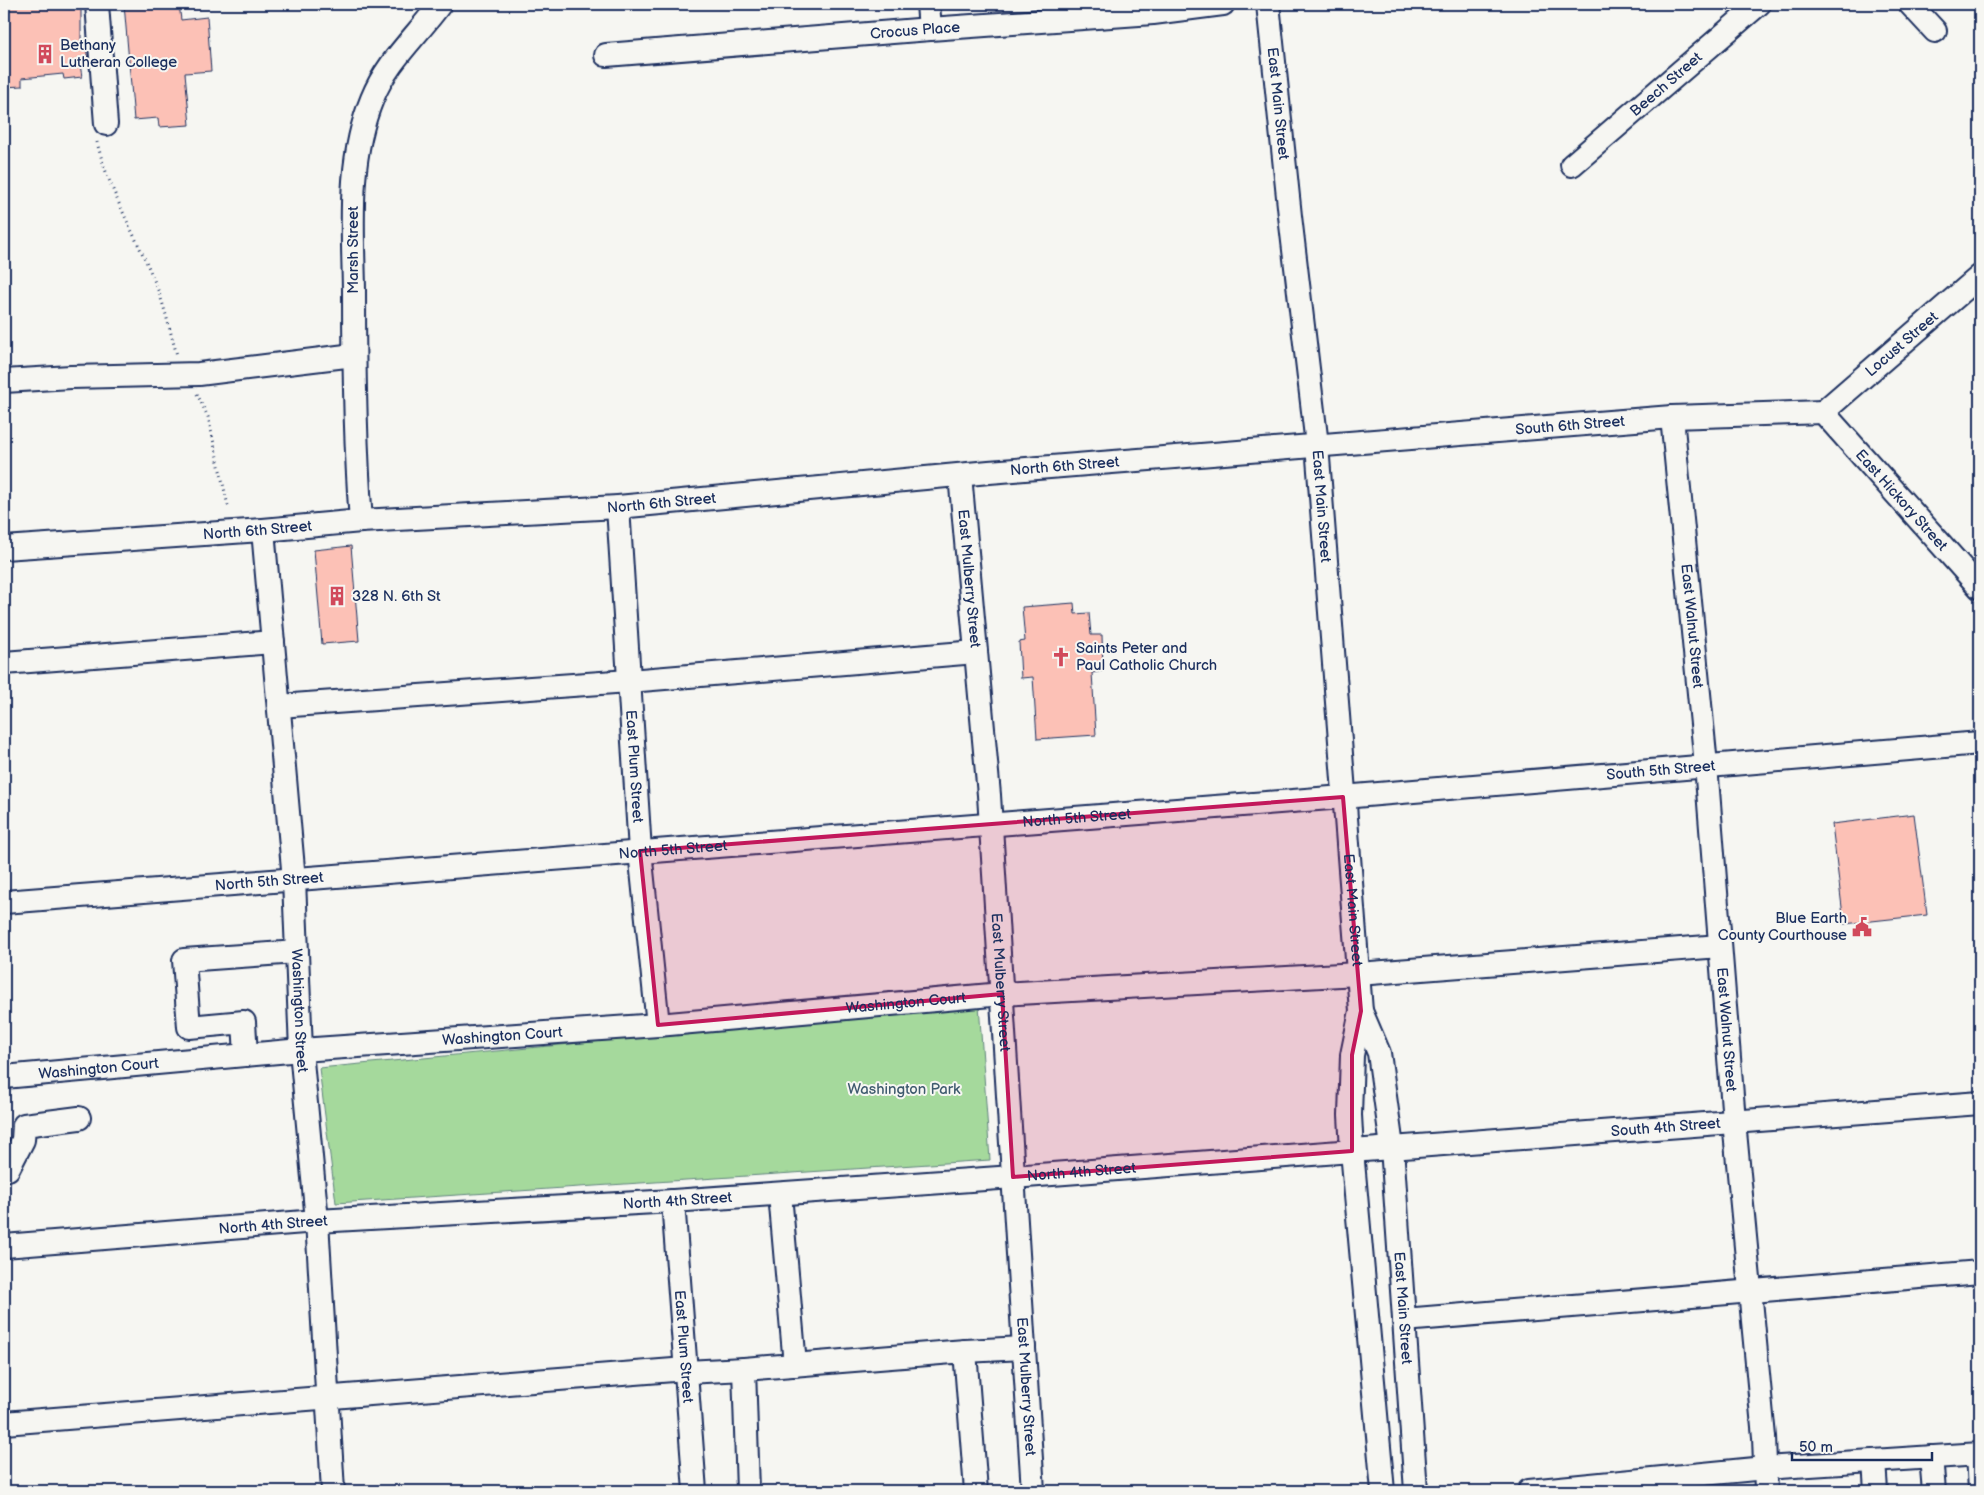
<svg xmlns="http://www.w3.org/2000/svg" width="1984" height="1495" font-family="'Balsamiq Sans',sans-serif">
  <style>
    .green { fill: #a5d99c; stroke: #60847d }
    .building { fill: #fcc1b6; stroke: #1b2f5e }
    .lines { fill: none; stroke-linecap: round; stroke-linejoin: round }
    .minor-casing { stroke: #1b2f5e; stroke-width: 26 }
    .path { stroke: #1b2f5e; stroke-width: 3; stroke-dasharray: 1 4; stroke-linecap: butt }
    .minor { stroke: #f6f6f2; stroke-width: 22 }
    .marked { fill: #c2185b; fill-opacity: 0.2; stroke: #c2185b; stroke-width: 4; stroke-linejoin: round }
    .labels { text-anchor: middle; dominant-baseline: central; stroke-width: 4; stroke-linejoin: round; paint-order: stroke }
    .street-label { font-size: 15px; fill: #1b2f5e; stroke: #f6f6f2 }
    .poi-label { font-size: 15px; fill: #1b2f5e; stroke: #f6f6f2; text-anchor: start }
    .park-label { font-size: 15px; fill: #3e5a6e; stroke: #f6f6f2 }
  </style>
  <rect width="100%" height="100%" fill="#f6f6f2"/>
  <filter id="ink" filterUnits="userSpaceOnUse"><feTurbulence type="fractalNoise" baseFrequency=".02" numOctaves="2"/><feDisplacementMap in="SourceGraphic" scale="10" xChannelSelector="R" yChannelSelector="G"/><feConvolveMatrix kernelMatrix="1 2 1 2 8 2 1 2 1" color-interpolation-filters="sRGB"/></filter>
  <g filter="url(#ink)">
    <path class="green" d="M979,1005l11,155 -654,43 -17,-135z"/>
    <path class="building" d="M4,4h69v2l8,-1v38h5l2,21h-8l2,13 -18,2 -1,-5 -41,4v8l-18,1z
      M124,4h55l2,16 26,-3 4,54 -26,2 5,52 -31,2 -1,-9 -24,2z
      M351,546l8,95 -37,3 -8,-94z
      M1074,603l1,11 14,-1 2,22h11l1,36 -11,2 4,62 -59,4 -4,-62 -12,1 -2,-36 6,-1 -3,-34z
      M1914,814l13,101 -83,9 -12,-100z"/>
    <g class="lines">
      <defs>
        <g id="minor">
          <path d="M97,4l9,120"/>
          <path d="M928,4l2,25"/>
          <path id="s1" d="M1268,4l22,212 27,229 44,566 -9,44 -2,60 2,36 31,340"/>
          <path d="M1910,4l25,27"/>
          <path id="s2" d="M606,55l324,-26 223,-16 70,-9"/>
          <path id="s3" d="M1572,165l187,-161"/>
          <path d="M4,381l67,-4 128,-3 155,-19"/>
          <path id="s4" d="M1823,412l157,176"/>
          <path id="s5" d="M1823,412l157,-136"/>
          <path id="s6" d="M1672,417l34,348 28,356 30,316 2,54"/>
          <path id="s7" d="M960,475l29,320 44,696"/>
          <path id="s8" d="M618,507l22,344 18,174"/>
          <path d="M361,521c-6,-76 -7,-154 -7,-231 -1,-64 -7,-130 18,-191 15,-38 45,-63 68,-95"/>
          <path id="s9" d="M263,530l31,350 7,170 16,171 16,270"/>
          <path id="s10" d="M4,548l259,-18 98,-9 257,-14 371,-35 683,-55 151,-5"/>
          <path d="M4,663l269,-21"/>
          <path d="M279,706l350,-25 347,-29"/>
          <path id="s11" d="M4,902l1339,-105 637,-54"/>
          <path id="s12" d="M1361,1011l18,42 13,94 24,344"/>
          <path d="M246,1055l-2,-33 -55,5 -5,-67 113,-8"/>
          <path id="s13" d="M4,1077l297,-27 357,-25 344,-31 356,-20 362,-28"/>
          <path d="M4,1170l4,-1 15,-29 1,-15 55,-7"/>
          <path d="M780,1194l15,171"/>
          <path id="s14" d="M673,1201l22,290"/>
          <path id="s15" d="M4,1246l313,-25 356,-20 340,-24 967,-74"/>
          <path d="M1404,1320l576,-48"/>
          <path d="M965,1351l59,-3"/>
          <path d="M686,1372l58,-3"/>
          <path d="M4,1423l682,-54"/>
          <path d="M1978,1454l2,37"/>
          <path d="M1931,1457l3,34"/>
          <path d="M1874,1461l2,30"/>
          <path d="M748,1491l-4,-122 221,-18 11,140"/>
          <path d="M1529,1491l236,-23 215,-14"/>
        </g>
      </defs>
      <use href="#minor" class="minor-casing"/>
      <path class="path" d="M97,142c12,50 40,95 59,143 9,22 14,47 21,70
        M197,394l11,23 20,89"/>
      <use href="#minor" class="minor"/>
    </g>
  </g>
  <path class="marked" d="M1343,797l18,214 -9,44v96l-339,26 -11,-183 -344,31 -18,-174z"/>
  <defs>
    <symbol id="building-bare" viewBox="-9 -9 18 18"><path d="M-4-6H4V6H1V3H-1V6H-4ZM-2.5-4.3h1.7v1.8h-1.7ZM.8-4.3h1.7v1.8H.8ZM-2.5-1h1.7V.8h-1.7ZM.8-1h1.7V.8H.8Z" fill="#d1495b" stroke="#f6f6f2" stroke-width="2.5" paint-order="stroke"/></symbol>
    <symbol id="church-bare" viewBox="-9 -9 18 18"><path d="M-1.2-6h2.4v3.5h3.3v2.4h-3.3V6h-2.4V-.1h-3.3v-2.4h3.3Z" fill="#d1495b" stroke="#f6f6f2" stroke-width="2.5" paint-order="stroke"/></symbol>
    <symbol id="civic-bare" viewBox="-9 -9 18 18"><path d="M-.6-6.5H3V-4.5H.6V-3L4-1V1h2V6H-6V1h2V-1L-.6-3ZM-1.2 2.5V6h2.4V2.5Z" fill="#d1495b" stroke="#f6f6f2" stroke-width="2.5" paint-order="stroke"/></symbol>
  </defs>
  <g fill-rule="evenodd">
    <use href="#building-bare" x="31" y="40" width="28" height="28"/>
    <use href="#building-bare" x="323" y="582" width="28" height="28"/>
    <use href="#church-bare" x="1047" y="643" width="28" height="28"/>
    <use href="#civic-bare" x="1848" y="913" width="28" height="28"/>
  </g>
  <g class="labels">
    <g class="street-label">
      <text stroke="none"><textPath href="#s2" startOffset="310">Crocus Place</textPath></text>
      <text stroke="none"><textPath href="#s3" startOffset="124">Beech Street</textPath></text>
      <text stroke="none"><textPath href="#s1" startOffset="100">East Main Street</textPath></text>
      <text transform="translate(353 250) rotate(-90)">Marsh Street</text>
      <text stroke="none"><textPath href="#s5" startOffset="104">Locust Street</textPath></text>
      <text stroke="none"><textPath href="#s10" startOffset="1571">South 6th Street</textPath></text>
      <text stroke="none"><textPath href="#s10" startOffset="1064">North 6th Street</textPath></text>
      <text stroke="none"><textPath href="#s4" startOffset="118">East Hickory Street</textPath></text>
      <text stroke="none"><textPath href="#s10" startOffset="659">North 6th Street</textPath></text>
      <text stroke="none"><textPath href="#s1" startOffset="505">East Main Street</textPath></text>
      <text stroke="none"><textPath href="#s10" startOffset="254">North 6th Street</textPath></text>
      <text stroke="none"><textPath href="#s7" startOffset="104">East Mulberry Street</textPath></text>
      <text stroke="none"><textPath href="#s6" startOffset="210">East Walnut Street</textPath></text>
      <text stroke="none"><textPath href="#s8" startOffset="260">East Plum Street</textPath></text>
      <text stroke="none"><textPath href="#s11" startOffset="1662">South 5th Street</textPath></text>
      <text stroke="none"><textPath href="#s11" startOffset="1076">North 5th Street</textPath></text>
      <text stroke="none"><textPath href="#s11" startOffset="671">North 5th Street</textPath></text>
      <text stroke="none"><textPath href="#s11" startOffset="266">North 5th Street</textPath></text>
      <text stroke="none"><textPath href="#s1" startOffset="910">East Main Street</textPath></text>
      <text stroke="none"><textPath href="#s7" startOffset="509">East Mulberry Street</textPath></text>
      <text stroke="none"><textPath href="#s13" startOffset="905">Washington Court</textPath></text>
      <text stroke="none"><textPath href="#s9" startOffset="482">Washington Street</textPath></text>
      <text stroke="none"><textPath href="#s6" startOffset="615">East Walnut Street</textPath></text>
      <text stroke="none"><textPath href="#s13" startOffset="500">Washington Court</textPath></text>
      <text stroke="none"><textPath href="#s13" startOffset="95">Washington Court</textPath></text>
      <text stroke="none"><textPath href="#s15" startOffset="1666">South 4th Street</textPath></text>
      <text stroke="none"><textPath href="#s15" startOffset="1080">North 4th Street</textPath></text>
      <text stroke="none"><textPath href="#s15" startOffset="675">North 4th Street</textPath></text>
      <text stroke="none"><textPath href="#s15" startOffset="270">North 4th Street</textPath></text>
      <text stroke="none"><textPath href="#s12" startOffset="302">East Main Street</textPath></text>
      <text stroke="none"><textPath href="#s14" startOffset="146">East Plum Street</textPath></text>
      <text stroke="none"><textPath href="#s7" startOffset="914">East Mulberry Street</textPath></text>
    </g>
    <g class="poi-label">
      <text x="60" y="45">Bethany<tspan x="60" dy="17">Lutheran College</tspan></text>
      <text x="352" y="596">328 N. 6th St</text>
      <text x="1076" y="648">Saints Peter and<tspan x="1076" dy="17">Paul Catholic Church</tspan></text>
      <text x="1847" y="918" text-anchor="end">Blue Earth<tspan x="1847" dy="17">County Courthouse</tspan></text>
    </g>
    <g class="park-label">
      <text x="904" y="1089">Washington Park</text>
    </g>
  </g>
  <rect width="1984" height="1495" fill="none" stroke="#f6f6f2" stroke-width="20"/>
  <rect x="10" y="10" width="1964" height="1475" fill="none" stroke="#1b2f5e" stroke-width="2" filter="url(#ink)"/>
  <path d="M1792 1452v8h140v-8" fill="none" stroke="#1b2f5e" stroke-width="2.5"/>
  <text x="1799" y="1452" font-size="15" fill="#1b2f5e" stroke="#f6f6f2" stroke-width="4" paint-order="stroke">50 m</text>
</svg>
